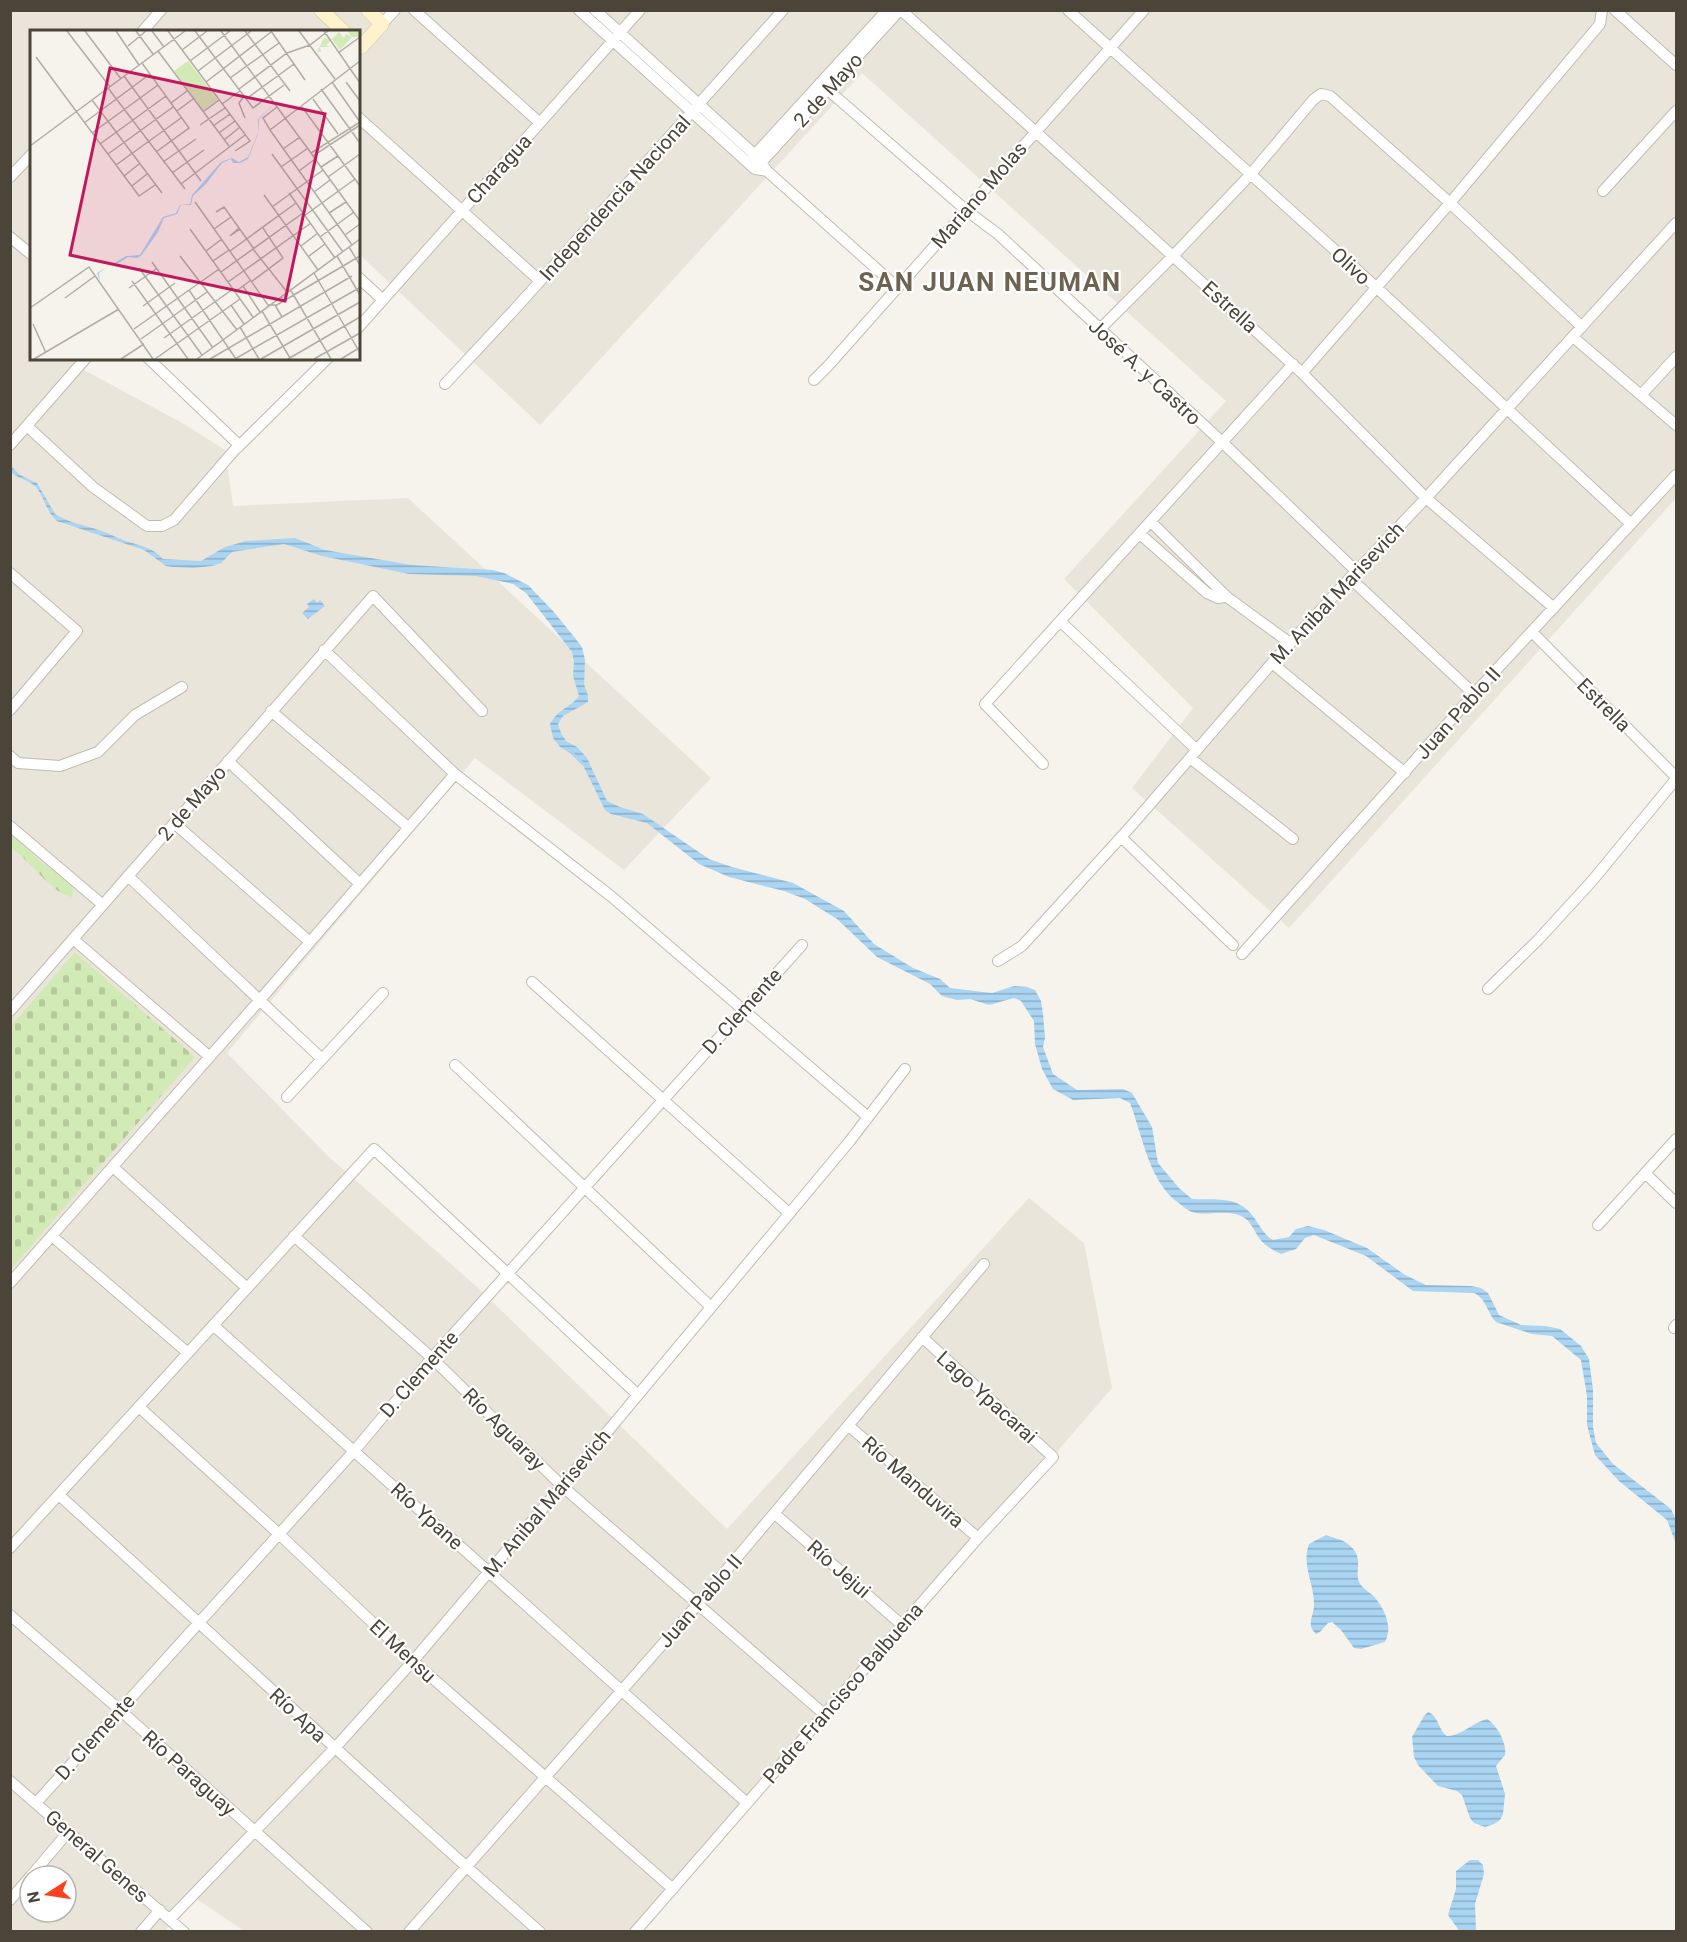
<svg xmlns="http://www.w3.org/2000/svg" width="1687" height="1942" font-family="Roboto,sans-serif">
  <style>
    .residential { fill: #eae5da; fill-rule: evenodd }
    .forest { fill: url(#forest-firs) }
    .cemetery { fill: url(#cemetery-stones) }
    .water { fill: url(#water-rules) }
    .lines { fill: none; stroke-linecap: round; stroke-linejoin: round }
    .stream { stroke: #a9d4f2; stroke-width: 3 }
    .street-casing { stroke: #c2bbae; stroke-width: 12 }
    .secondary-casing { stroke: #d6c79b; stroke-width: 15 }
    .street { stroke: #fff; stroke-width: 10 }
    .secondary { stroke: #fff3cd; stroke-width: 14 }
    .labels { text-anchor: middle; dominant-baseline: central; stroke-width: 4.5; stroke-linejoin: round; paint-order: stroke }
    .street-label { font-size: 20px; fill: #4b4439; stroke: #fff }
    .district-label { font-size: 26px; font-weight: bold; letter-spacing: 1.5px; fill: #6e6250; stroke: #fff }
    .inset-road { fill: none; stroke: #b2ada4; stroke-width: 1.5 }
    .view { fill: #c2185b; fill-opacity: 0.15; stroke: #c2185b; stroke-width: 3 }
    .inset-edge { fill: none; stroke: #4b4439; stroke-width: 3 }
  </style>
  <defs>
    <pattern id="forest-firs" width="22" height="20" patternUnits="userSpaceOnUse" patternTransform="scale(1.5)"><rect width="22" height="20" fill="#d2eab5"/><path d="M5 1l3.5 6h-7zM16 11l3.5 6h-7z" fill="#b6ca9c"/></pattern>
    <pattern id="cemetery-stones" width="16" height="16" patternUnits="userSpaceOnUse" patternTransform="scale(1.5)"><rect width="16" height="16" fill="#d2eab5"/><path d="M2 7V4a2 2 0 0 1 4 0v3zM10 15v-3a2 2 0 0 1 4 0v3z" fill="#b6ca9c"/></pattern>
    <pattern id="water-rules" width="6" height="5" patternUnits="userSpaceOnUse" patternTransform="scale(1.5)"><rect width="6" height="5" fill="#a9d4f2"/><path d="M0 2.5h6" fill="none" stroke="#8caec5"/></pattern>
  </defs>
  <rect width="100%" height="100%" fill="#f6f3ec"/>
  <path class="residential" d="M11,11h1665v487l-387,430 -157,-140 61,-80 -129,-129 162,-178 -364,-328 -322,352 -181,-171 -1,-222h-326v326l61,1 -9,11 102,55 39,25 8,56 175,-8 303,280 -87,92 -149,-112 -248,295 102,104 147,129 251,243 302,-331 55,45 28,145 -470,543h-398l-49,-33 -30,33 -154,1zM30,1876h36v36h-36z"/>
  <path class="forest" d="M10,833l32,30 27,19 4,7 -1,8c-20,-3 -43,-38 -61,-49z"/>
  <path class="cemetery" d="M75,952l120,105 -184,212v-243z"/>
  <path class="water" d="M11,466l9,9 17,8 18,31c14,9 29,11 44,16 9,3 18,8 27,11 15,5 26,6 37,18l38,2 24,-14 21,-6 49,-3 30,12 86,15 82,5 11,3 24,12 25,26 22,27 7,9 3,13 -1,24 4,11v7l-25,14 -5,8 3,9 5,8 11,6 10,11 20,43 13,6 23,7 66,45 23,8 61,16 51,28 30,33 39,24 27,11 10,9 42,5 22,-7 13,1 8,3 6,11 2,13 2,24 -2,9 10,27 24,16 46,-1 9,4 20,34 6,36 21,25 13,11c25,1 48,-4 63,20 6,8 9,16 18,21l16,-3 7,-8 12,-3 16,4 43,18 38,27 21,10 45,1 10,2 7,5 11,22 22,10 24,1 15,3 21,17 8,13 4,31v37l3,16 17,21 58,45 5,11v24l-9,-24 -48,-39 -24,-26 -8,-30v-29l-6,-36 -29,-24 -20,-2 -36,-12c-9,-9 -9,-23 -22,-29l-61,-2 -47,-35 -52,-21 -9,3 -9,11 -15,5c-8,-4 -16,-8 -22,-16 -4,-6 -7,-14 -13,-19 -17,-12 -36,-2 -54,-7 -4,-1 -9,-6 -12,-8 -31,-21 -37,-67 -50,-101l-10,-5 -47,2 -20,-11 -11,-20 -7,-25 -1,-23 -13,-20 -7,-3 -25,7 -19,-6 -13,1 -15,-4 -12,-12 -53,-27 -40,-38 -32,-20 -21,-8 -55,-14 -30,-13 -52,-41 -36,-9 -6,-4 -25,-51 -20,-12 -7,-9 -3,-14c8,-15 21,-17 29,-28l-6,-20 1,-14 -2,-10 -46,-59 -13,-9 -18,-4 -19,-4 -67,-2 -87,-18 -38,-12 -52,8 -11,11 -9,3 -19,2 -20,-1 -7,-1 -22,-16 -87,-29c-11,-9 -12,-23 -21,-34 -7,-7 -18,-8 -25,-15z
    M314,599l3,4 3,-3 5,6 -17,13 -6,-6 7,-6 -2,-3z
    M1326,1535c13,5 19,4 28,15 8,10 1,21 5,32 4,8 12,10 17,17 9,11 17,29 9,43l-24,7 -7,-1 -13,-18 -9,-8 -4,1 -8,9 -4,2c-10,-9 -3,-17 -2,-27 1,-22 -13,-42 -5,-63z
    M1428,1712c11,4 10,18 19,24 14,0 25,-13 40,-17 10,6 20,24 18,36l-9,11 9,28 -2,20 -3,6 -6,4 -9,3 -11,-4 -4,-5 -8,-23 -5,-4 -19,-5 -20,-21 -4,-8 -2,-20 12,-21z
    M1470,1860h8l5,5 1,9 -9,30 1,27h-19l1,-2 -10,-14 8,-26v-18z"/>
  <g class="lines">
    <path class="stream" d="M573,754l10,10"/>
    <defs>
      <path id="street" d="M414,10l126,113
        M579,10l176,159 12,2
        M595,10l160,145 12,16 131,117
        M901,10l401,363 124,125 128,110
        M1068,10l309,278 254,236
        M1615,10l61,55
        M382,24l13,-14
        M142,32l19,-22
        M820,83l147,128 31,23 224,208 134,129
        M358,117l182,164
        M750,160l137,-150
        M757,167l143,-157
        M10,177l22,-23
        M1603,191l73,-80
        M10,237l22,18
        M358,277l25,23
        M358,328l282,-318
        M1099,330l74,-74 77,-81 63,-75 8,-6 9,2 120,107 132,124
        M1573,337l103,88
        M1302,373l148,-170 150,-179 2,-14
        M814,380l14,-14 316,-356
        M445,384l70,-75 268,-299
        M1641,395l35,-38
        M27,426l66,61 54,39h15l12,-6 65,-75 -91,-87
        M10,445l76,-87
        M237,448l91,-90
        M1140,534l67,59 11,5 9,-1 -76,-75
        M10,573l67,58 -67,79
        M1350,578l124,116
        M1227,597l63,46
        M1060,621l137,129
        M1532,632l144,145
        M324,650l131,124 157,123 256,220
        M1272,663l133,110
        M271,711l137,116
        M10,756l8,7 42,3 38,-14 37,-37 47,-28
        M1190,758l103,81
        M228,761l131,122
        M1043,764l-58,-60 308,-340
        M174,823l136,119
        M10,826l93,79
        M1121,837l112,108
        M128,876l194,183
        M73,939l137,118
        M1242,954l232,-260 202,-219
        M998,961l24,-15 110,-121 140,-162 78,-85 76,-80 250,-275
        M532,982l257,231
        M1488,989l50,-49 54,-59 84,-102
        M10,1011l363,-415 109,115
        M455,1065l256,242
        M287,1097l96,-104
        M113,1167l134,121
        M1645,1173l31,30
        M1598,1225l78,-86
        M52,1236l136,117
        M294,1236l138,122 130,128 262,228
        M10,1283l249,-282 196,-227
        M213,1325l534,478
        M1674,1328l2,-3
        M139,1407l139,126 135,128 260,228
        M849,1426l129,112
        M59,1495c160,145 318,294 481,437
        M775,1514l127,111
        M10,1548l364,-399 264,246
        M10,1615l110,95 247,222
        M10,1781l174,151
        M36,1803l319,-353 77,-92 370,-413
        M31,1876l38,-45
        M10,1900l20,-23
        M170,1919l164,-170 79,-88 149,-175 287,-344 56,-73
        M141,1932l19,-22
        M409,1932l288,-327 287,-341
        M635,1932l343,-394 75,-81 -131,-120"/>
      <path id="secondary" d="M321,10l23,22
        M358,45l3,2 21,-23 -14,-14"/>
    </defs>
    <use href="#street" class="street-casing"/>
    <use href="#secondary" class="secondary-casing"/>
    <use href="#street" class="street"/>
    <use href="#secondary" class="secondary"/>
  </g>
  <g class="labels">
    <g class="street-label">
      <text transform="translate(828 90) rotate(-48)">2 de Mayo</text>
      <text transform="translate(499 169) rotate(-48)">Charagua</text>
      <text transform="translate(979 195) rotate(-49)">Mariano Molas</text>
      <text transform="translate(615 198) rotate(-48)">Independencia Nacional</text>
      <text transform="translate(1351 266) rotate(42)">Olivo</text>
      <text transform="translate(1230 307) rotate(42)">Estrella</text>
      <text transform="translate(1145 372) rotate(43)">José A. y Castro</text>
      <text transform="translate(1337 593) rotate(-47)">M. Anibal Marisevich</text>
      <text transform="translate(1604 705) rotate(45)">Estrella</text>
      <text transform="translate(1458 713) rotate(-48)">Juan Pablo II</text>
      <text transform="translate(192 803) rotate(-49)">2 de Mayo</text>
      <text transform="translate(742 1011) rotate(-48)">D. Clemente</text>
      <text transform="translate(419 1374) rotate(-49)">D. Clemente</text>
      <text transform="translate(987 1397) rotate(42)">Lago Ypacarai</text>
      <text transform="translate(504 1429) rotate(45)">Río Aguaray</text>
      <text transform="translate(913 1482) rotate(41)">Río Manduvira</text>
      <text transform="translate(547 1503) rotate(-50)">M. Anibal Marisevich</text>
      <text transform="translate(427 1516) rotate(42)">Río Ypane</text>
      <text transform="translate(839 1569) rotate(41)">Río Jejui</text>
      <text transform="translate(700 1601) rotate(-49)">Juan Pablo II</text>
      <text transform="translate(403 1651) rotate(43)">El Mensu</text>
      <text transform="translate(843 1693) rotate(-49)">Padre Francisco Balbuena</text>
      <text transform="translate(298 1715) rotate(43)">Río Apa</text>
      <text transform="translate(95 1737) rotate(-48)">D. Clemente</text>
      <text transform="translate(189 1773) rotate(42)">Río Paraguay</text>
      <text transform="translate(97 1856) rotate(41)">General Genes</text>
    </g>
    <g class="district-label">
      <text x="990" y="282">SAN JUAN NEUMAN</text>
    </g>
  </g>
  <g transform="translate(30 30)">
    <rect width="330" height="330" fill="#f6f3ec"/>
    <path d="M317,1h12v6h-7l-12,13 -8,-11 -6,6 5,2h-11l1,5h-4l7,-14 8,1 7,-7 5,6 2,-4 6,3z" fill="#d2eab5"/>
    <path d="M158,31l30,39 -15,11 -29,-40z" fill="#d2eab5"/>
    <path d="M244,74l-15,15 -1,15 -10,25 -8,4h-7l-2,-4 -9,4 -16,21 -13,12 -2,9h-10l-4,9 -13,4 -6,14 -17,24 -4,2 -9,-1 -9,6 -9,2 -11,8 1,8 -3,-8 29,-17 14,-1 23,-38 13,-4 4,-8 10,-1 2,-9 29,-33 11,-4 7,4 9,-5 10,-24v-14z" fill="#a9d4f2"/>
    <path class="inset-road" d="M37,1l43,56M55,1l36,48M86,1l23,34M106,1l17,23M122,1l12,16M138,1l82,110 -15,10M165,1l58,77 31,-23M191,1l90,122M215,1l45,60M241,1l34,49M269,1l36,48M294,1l36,52M98,16l18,-15M152,20l25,-19M128,21l71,95M308,23l22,-16M6,27l103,139 16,-11M160,31l40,-30M112,33l47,65 -33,24M168,41l53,-40M94,46l77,105M200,48l49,-35M176,52l65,-50M302,52l28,40M316,52l14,19M78,58l77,101M209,59l48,-36 23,-8 18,-14M291,59l39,54M214,66l-5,7 6,15M216,69l48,-35M283,69l25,35M62,70l70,93M141,73l16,-12M192,74l18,-13M247,77l-14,11 7,12 90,-69M272,77l58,79M147,81l16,-12M173,82l16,-12M330,92l-49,31 2,3 47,-31M54,93l66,-49M170,95l25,-17M183,96l17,-12M240,100l82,115M62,103l66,-48M189,103l16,-12M194,110l16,-13M70,114l66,-48M0,116l155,-115M253,119l17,-12M78,124l65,-47M242,124l71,98M283,126l47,65M133,132l33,-23M86,135l65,-47M251,137l27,-19M291,137l17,-11M269,141l16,-12M142,143l32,-23M94,146l15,-12M298,147l32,-23M151,154l64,-49M102,156l15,-12M284,162l16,-12M259,163l46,65M234,165l54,75M165,172l73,103h7l7,12M242,177l51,-37M186,182l8,-5 30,42M299,183l17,-11M274,186l51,-37M209,198l-9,8 10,-7M160,199l63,88M184,199l17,-12M315,205l15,-11M290,207l34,-25M271,216l17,-13M319,217l11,18M223,219l34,43M176,221l16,-12M200,221l66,-48M150,226l57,74M279,226l16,-12M307,226l23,39M183,231l16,-11M122,232l61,86M109,238l63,87M191,242l82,-59M284,243l46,80M102,251l56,78M198,252l83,-59M221,252l32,-24 -20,-30M213,256l17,26M99,258l27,-19M260,259l41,70M159,260l47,69M205,262l16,-12M35,268l30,-22M201,275l13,19M113,276l32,-23M245,276l85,-50M0,278l59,-41 64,92M232,281l28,47M3,294l13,29M210,297l19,32M104,299l85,-60M134,308l69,-49M111,309l66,-47M4,329l85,-50M91,329l23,-15M125,329l85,-60M167,329l163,-120M180,329l142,-83M205,329l124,-71M231,329l99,-57M258,329l72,-42M284,329l46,-26M311,329l18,-11"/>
    <path class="view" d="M80,38l215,46 -40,187 -215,-46z"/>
    <rect width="330" height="330" class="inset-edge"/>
  </g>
  <rect width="1687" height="1942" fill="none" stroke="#4b4439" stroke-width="24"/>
  <g transform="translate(48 1894) rotate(258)"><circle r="28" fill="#ffffff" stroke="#b7b4b0" stroke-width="1.5"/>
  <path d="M0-4.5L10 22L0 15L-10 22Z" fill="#fc3f1d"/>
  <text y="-9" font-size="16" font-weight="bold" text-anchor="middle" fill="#4b4439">N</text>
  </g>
</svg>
